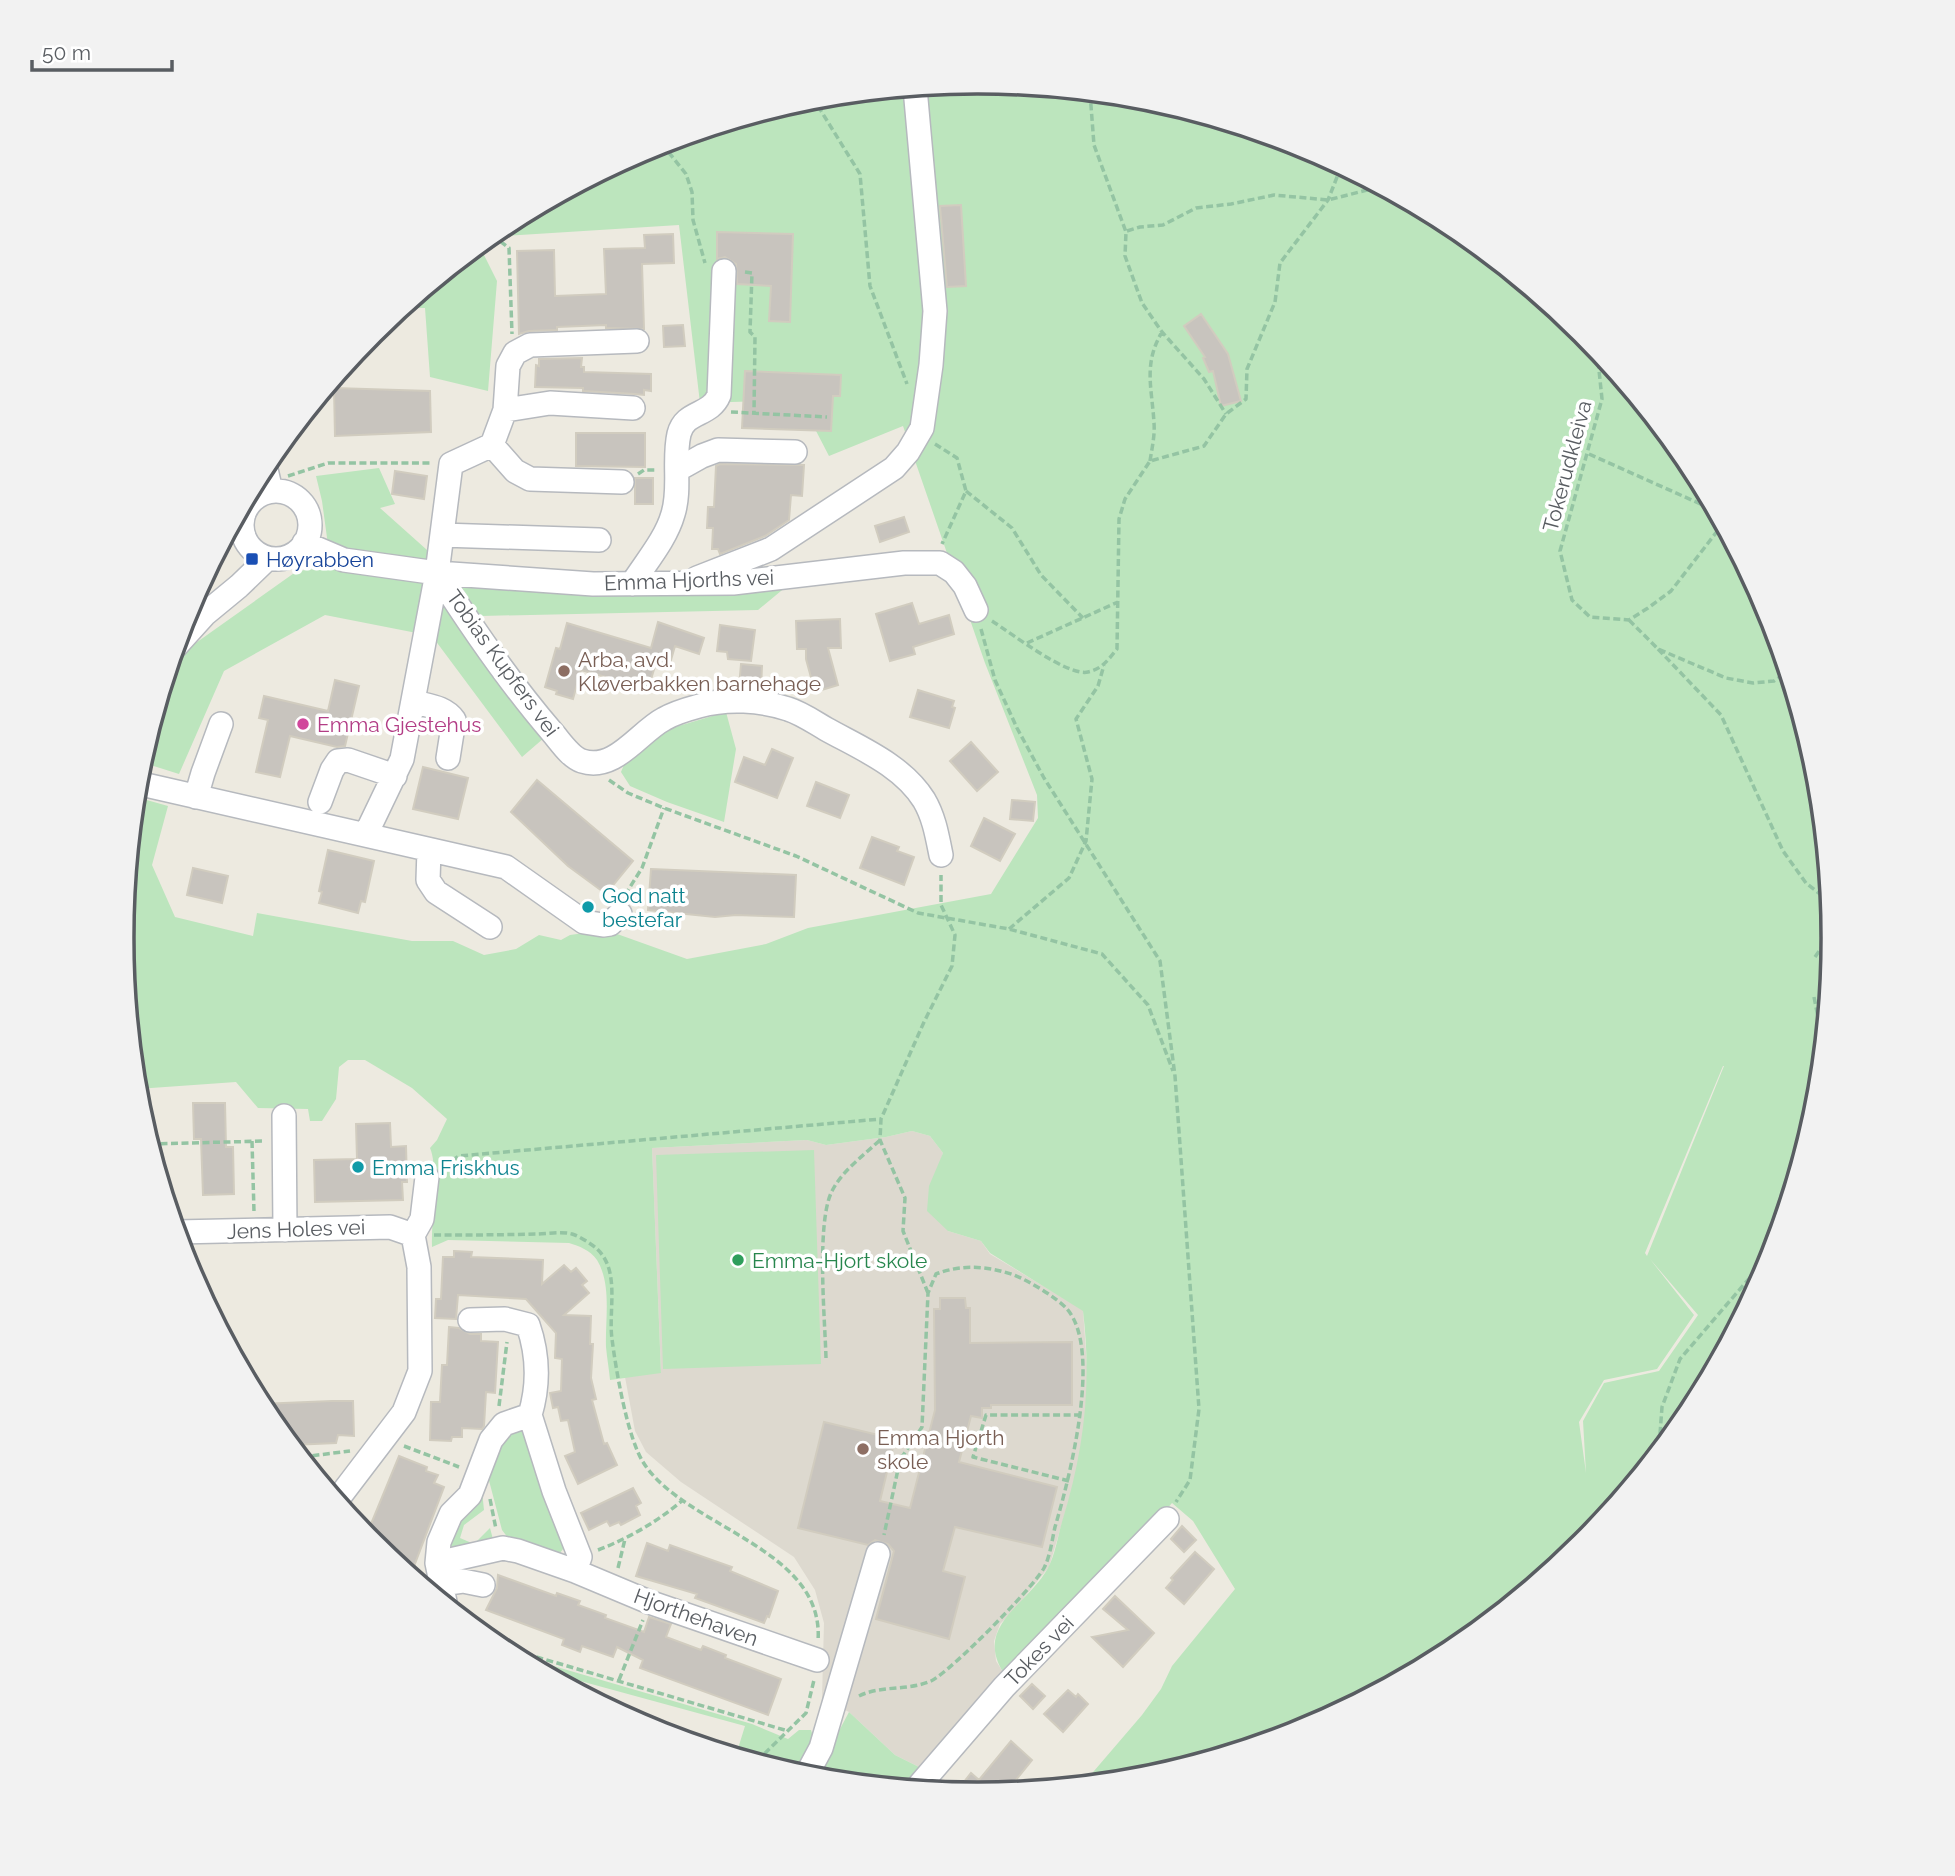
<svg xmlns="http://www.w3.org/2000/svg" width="1955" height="1876" font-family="Raleway,sans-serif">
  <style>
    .education { fill: #ddd9cf }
    .green { fill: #bce5bd; fill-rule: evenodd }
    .building { fill: #c8c4be; stroke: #d1ccbf; stroke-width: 2 }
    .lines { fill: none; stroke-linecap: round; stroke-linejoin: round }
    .minor-casing { stroke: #b6b9be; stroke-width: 26 }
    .path { stroke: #94c4a3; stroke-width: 3.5; stroke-dasharray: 7 3.5; stroke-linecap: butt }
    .minor { stroke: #fff; stroke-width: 23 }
    .transit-dot { fill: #1a4fb4; stroke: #fff; stroke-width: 2.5 }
    .education-dot { fill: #8d6e63; stroke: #fff; stroke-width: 2.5 }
    .hotel-dot { fill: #d1479c; stroke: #fff; stroke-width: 2.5 }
    .culture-dot { fill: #0f9aa8; stroke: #fff; stroke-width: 2.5 }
    .leisure-dot { fill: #2e9e5b; stroke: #fff; stroke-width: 2.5 }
    .labels { text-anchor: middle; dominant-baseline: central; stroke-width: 7; stroke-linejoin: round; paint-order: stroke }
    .street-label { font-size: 21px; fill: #595d62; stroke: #fff }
    .transit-label { font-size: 21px; fill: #164399; stroke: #fff; text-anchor: start }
    .education-label { font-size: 21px; fill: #785e54; stroke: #fff; text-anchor: start }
    .hotel-label { font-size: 21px; fill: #b23c85; stroke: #fff; text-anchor: start }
    .culture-label { font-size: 21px; fill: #0d838f; stroke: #fff; text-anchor: start }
    .leisure-label { font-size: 21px; fill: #27864d; stroke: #fff; text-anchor: start }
    .rim { fill: none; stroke: #595d62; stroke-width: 3.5 }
  </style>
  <rect width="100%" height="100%" fill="#edeae0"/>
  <path class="education" d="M912,1131l18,5 13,17 -4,12 9,66 33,10 9,13 93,56 5,71 -6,65 -10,44 -23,77 -35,43 -14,14 -6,17 2,20 9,14 -84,93 -26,-13 -46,-43 -27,-14 2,-75 -9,-33 -21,-33 -113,-75 -35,-30 -11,-21 -10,-54 36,-5 -9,-224 155,-8 19,5 60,-8z"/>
  <path class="green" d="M978,82l167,17 160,49 148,79 130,106 106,130 79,148 49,160 16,167 -16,167 -49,161 -79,148 -107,129 -129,107 -148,79 -161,48 -58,6 2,-5 54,-63 19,-26 11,-23 63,-77 -42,-68 -21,-18 -27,31 -140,141c-33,-49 22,-69 43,-107 7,-13 10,-32 14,-46 22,-71 30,-137 21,-211l-93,-58 -9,-12 -33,-10 -21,-20 2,-25 14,-33 -13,-17 -18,-5 -26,6 -60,8 -19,-5 -155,8 9,225 -51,7c-1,-11 -3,-22 -4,-33 -1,-28 6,-62 -9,-87 -7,-10 -18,-14 -28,-17l-121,-3 -16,7c-1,-26 7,-78 -2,-99l7,-8 10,-21 -35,-31 -47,-28h-17l-9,7 -3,32 -14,22h-12l-2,-12 -50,-1 -22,-26 -99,7 -15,-151 14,-141 32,9 -16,59 23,52 78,19 4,-23 155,28h41l31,14 32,-6 23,-14 22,5 9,-5 36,-5 81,29 79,-15 42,-16 183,-34 47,-76 -1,-23 -52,-132 -82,-237 -74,30 -29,-56 -100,3 -21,-178 -176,11 -4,-7 151,-82 161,-48zM1723,1066h1l-77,190 -2,-3zM1650,1259l48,56 -39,56 -55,12 -21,38 3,52 -7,-51 25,-42 53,-11 37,-54z
    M479,245l18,36 -9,110 -58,-14 -5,-69h-22z
    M379,468l16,36 -15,4 84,75 329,-2 -35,29 -277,6 63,122 -22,19 -90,-121 -107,-21 -101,56 -45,103 -38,-12 28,-92 7,-13 121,-86 34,-4 -9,-66 -6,-25z
    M726,712l10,37 -12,73 -57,-20 -37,-16 -9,-14 7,-17 37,-25z
    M814,1150l7,214 -158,5 -7,-214z
    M515,1427l14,1 38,116 -11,14 -44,-15 -10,-13 -16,-61 14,-32z
    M481,1482l3,28 -20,15 -4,13 14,6 16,-16 4,15 -52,13z
    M509,1653l243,71 36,15 11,-9h12l3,9 -18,34 -60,-18 9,-29 -194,-53 -2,2z
    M849,1712l46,43 26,13 -13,19 -94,-9z"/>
  <path class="building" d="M961,205l5,81 -19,1 -7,-81z
    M717,232l76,2 -3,88 -21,-1 2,-35 -34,-2 -1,-20 -11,-7 -8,2z
    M673,234l1,29 -32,1 2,65 -38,-1v-3l-49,2v3l-28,1 -10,3 -2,-83 37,-1 1,46 51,-2 -2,-45 41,-1 -1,-13z
    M1201,314l27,40 13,47 -20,5 -8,-35 -4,1 -6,-14 2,-1 -21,-31z
    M683,325l2,21 -21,1 -1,-21z
    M582,358l-1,9h3v5l67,2v17l-7,-1v5l-9,-1 -52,-3v-3l-48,-1 1,-22 3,1v-7z
    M745,371l96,4 -1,21h-7l-2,35 -89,-3z
    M334,388l96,3 1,41 -96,4z
    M576,433h69v34l-69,-1z
    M720,464l84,1 -2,31 -11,-1 -2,25 -24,16 -45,18 -2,-5h-6l1,-21h-6l1,-21h6l2,-41z
    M395,471l32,5 -3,23 -32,-5z
    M635,478h18v26h-18z
    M904,517l5,15 -29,10 -5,-16z
    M912,603l7,21 30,-9 5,19 -41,13 2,7 -25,7 -14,-47z
    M840,619l1,29h-13l10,37 -23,7 -9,-33v-10h-9l-1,-28z
    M658,622l46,16 -5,16 -24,-8 -6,21 -13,-4 -8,26 -67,-19 -8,29 -17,-5 1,-3 -12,-4 11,-39 4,1 7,-26 84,25z
    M720,625l35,5 -4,31 -23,-2 -1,-7 -10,-1z
    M741,664l21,2 -1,23 -22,-2z
    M335,680l24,6 -14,60 -8,1 -47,-11 -10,41 -24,-5 12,-52 -9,-2 5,-22 64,15z
    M918,690l36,11 -2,6 3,1 -6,20 -39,-11z
    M971,742l27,30 -21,19 -27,-30z
    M772,749l21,9 -16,40 -42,-16 9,-25 21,8z
    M423,767l45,11 -10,41 -45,-10z
    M537,780l96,81 -27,33 -38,-28 -57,-54z
    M816,782l33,13 -9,23 -33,-12z
    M1012,800l23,2 -2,19 -23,-2z
    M984,818l31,16 -15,27 -29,-15z
    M872,837l27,10 -2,4 17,6 -10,28 -44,-17z
    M328,850l46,11 -9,41 -4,-1 -3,12 -39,-10 3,-11 -3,-1z
    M193,868l35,8 -6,27 -35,-8z
    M651,869l145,6 -2,42 -58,-2 -21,2 -67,-7z
    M193,1103h32l1,44h7l1,47 -31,1 -2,-56h-7z
    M390,1123l1,24 15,-1 1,36h-5l1,18 -88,2 -1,-42 43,-1 -1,-35z
    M454,1251l18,1 -1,5 72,3 -1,24 22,-19 7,7 5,-4 11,13 -5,4 7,8 -25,22 27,1 -1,28h3l-2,34 5,21 -4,1 12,44 3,-1 10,22 -39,19 -13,-28 10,-4 -7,-32 -7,1 -3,-14 -5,1 -3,-15 11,-2 1,-32 -7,-1 1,-25 -30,-34 -68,-4 -2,24 -21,-1 1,-19h5l2,-42h11z
    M940,1298h25l1,10h4v35l102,-1v63h-81v3h-9v10l-11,-2 -12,46 98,25 -15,60 -87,-20 -12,44 22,6 -16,62 -73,-20 18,-68 -6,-7 -13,-4 -7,5 -70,-17 26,-106 71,17 -15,62 30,7 25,-98 -1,-101h6z
    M449,1327l10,1 11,6h11v7l17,1 -3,51 -9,-1 -2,34 -2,3 -20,-1v9h-10l-1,4 -21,-1 1,-38h9l2,-37h5z
    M332,1401h21l1,35 -16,-1 -2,8 -44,2 -31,-41z
    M399,1456l28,11 -1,4 12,4 -4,8 10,4 -31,82 -16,-5 -31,-28z
    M633,1488l8,15 -5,3 4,9 -19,10 -2,-3 -9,4 -3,-5 -18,9 -8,-17z
    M1182,1526l14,14 -12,12 -13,-13z
    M647,1543l21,8 2,-6 39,14 23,8 -2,4 48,20 -9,26 -2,-1 -3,7 -69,-25 2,-4 -61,-18z
    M1195,1552l19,17 -30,35 -18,-16 7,-8 -2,-2z
    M498,1575l58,21 1,-3 23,8 -2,4 28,10 -1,3 39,14 5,-15 22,7 -5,13 35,13 2,-4 23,9 -1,3 56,21 -13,36 -128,-47 3,-8 -26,-13 -4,10 -31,-11 -2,6 -18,-7 2,-6 -78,-29 11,-22z
    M1115,1596l39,37 -31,34 -31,-30 36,-7 -25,-21z
    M1032,1684l13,12 -12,13 -13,-13z
    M1068,1690l8,7 2,-3 10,10 -25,28 -19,-18z
    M1011,1741l21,19 -25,31 -30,3 -21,-2 15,-19 8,7z"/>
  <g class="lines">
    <defs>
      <path id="minor" d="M505,410l45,-7 83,5
        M492,445l13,-35 3,-44 7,-13 15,-8 107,-4
        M492,445l23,26 15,8 92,3
        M265,465l6,26
        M677,470l25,-14 16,-6 77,2
        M242 525a34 34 0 1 1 68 0a34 34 0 1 1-68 0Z
        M442,535l157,5
        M304,543l40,17 93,13 156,11 140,-1 171,-20h36l14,9 11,14 11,24
        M437,573c35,55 72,109 115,159 8,9 18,25 30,29 33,11 57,-29 82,-42 10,-6 24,-10 35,-13 28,-8 62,-6 89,3 13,4 26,13 38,20 34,19 76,36 98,71 10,17 13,35 17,55
        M697,578l74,-29 123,-81 14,-16 14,-24 9,-63 4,-54 -20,-223
        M632,584c14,-22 34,-45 41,-70 8,-25 0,-54 6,-80 6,-24 31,-17 40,-39l5,-124
        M176,646l29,-32 34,-28 28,-27
        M414,702c15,4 31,5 40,18l-6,38
        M137,783l369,84 78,55 19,3 7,-1 10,-10
        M196,797l7,-24 18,-49
        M320,802l12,-32 6,-9 10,-1 47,16
        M366,834l36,-75 35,-186 14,-109 41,-19
        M429,850l-1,30 8,12 54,35
        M284,1116l1,114
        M177,1232l213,-5 23,8
        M530,1415l24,76 26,66 -5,14
        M337,1500l67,-88 16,-41 -1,-104 -6,-32 9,-16 5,-42
        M437,1563l66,-15 15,3 57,20 74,31 168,58
        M441,1584l22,-3 20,4
        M445,1602l-8,-39 2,-21 12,-28 19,-19 21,-55 13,-16 26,-9c9,-30 8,-61 -2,-90l-23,-6 -35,1
        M806,1776l15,-28 57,-194
        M917,1788l87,-101 163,-168"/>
    </defs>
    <use href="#minor" class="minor-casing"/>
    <path class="path" d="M1090,93l4,52 32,87 -1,24 17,47 20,29 42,47 22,35
      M810,99l8,7 42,68 10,112 37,98
      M662,144l24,30 6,18 1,28 12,43
      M1127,231l13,-4 23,-2 33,-17 35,-4 43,-9 54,5 51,-13
      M492,235l17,13 3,86
      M745,272l7,1 -2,59 5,5 -1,76
      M1597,351l5,48 -42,152 12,49 18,17 39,3 19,-12 23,-17 51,-66
      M731,412l96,5
      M935,444l22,14 9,33 -24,53
      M1589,454l125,56
      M1150,461c2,-13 5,-26 4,-38 -2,-35 -11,-59 8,-91
      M638,474l6,-4h13
      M288,476l40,-13h104
      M966,491l46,37 29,47 42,43
      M1629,620l29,29 68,29 27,5 21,-2 13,-9
      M992,621c19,12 76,56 96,51 14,-3 20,-12 29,-23l2,-130 6,-20 25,-38 54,-15 22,-32 20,-15 1,-30 28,-67 5,-39 48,-63 13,-33
      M981,629l14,51 22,48 27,50 116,183 15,115 24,333 -9,71 -14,22
      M1027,643l91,-41
      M1658,649l63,66 62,136 23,32 24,19
      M609,780l19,13 36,15 132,48 122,57 91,16 93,25 46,51 25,66
      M625,895l17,-27 22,-60
      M1009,929l60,-51 17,-37 6,-62 -16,-60 22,-33 6,-21
      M1815,957l16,-23 1,-8
      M1814,997l9,45
      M252,1141l2,71
      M150,1144l115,-3
      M443,1166l16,-10 422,-37
      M434,1235c34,0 67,0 101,-1 11,0 27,-3 37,0 7,2 18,9 24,14 25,22 12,62 16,91 4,31 15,97 31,123 41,66 182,85 175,179
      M1753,1274l7,6
      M928,1293l-25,-62 2,-33 -25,-58 1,-21 43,-97 28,-56 3,-31 -14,-30v-30
      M826,1358c-1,-38 -10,-136 6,-167 10,-20 31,-35 48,-51
      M499,1406l8,-64
      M1665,1443l-5,-9 2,-27 18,-48 73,-85 21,-28
      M404,1446l55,21
      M302,1457l48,-6
      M1069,1481l-96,-24 13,-42h95
      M1625,1491v-2
      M490,1499l6,30
      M598,1550c31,-12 59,-28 85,-50
      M618,1568l7,-29
      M496,1645l292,86
      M538,1669l2,-11
      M619,1680l24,-60
      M859,1696c22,-11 49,-5 72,-15 19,-9 102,-93 113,-113 6,-11 8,-28 11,-41 14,-47 48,-177 12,-218 -11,-12 -38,-28 -53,-34 -26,-9 -52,-11 -78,-1l-8,19 -6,134 -22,33 -16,75
      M757,1761l49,-48 8,-33"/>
    <use href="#minor" class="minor"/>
  </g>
  <rect class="transit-dot" x="245" y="552" width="14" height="14" rx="3.5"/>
  <g class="education-dot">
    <circle cx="564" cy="671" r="7"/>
    <circle cx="863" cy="1449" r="7"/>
  </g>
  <circle class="hotel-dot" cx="303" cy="724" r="7"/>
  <g class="culture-dot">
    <circle cx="588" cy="907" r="7"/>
    <circle cx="358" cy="1167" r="7"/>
  </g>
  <circle class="leisure-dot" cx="738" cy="1260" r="7"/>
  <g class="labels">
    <g class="street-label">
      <text transform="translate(1567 466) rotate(-75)">Tokerudkleiva</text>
      <text transform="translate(689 580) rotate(-2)">Emma Hjorths vei</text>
      <text transform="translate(503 663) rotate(54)">Tobias Kupfers vei</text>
      <text transform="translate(296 1229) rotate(-2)">Jens Holes vei</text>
      <text transform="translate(696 1617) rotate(20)">Hjorthehaven</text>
      <text transform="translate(1039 1651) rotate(-46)">Tokes vei</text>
    </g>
    <g class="transit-label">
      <text x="266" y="559">Høyrabben</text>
    </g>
    <g class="education-label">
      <text x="578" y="659">Arba, avd.<tspan x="578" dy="24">Kløverbakken barnehage</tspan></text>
      <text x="877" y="1437">Emma Hjorth<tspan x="877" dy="24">skole</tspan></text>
    </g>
    <g class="hotel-label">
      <text x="317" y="724">Emma Gjestehus</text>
    </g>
    <g class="culture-label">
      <text x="602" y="895">God natt<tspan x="602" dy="24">bestefar</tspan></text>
      <text x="372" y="1167">Emma Friskhus</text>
    </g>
    <g class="leisure-label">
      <text x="752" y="1260">Emma-Hjort skole</text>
    </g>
  </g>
  <path d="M0 0H1955V1876H0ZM977 94H978A843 843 0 0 1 1821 937V939A843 843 0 0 1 978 1782H977A843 843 0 0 1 134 939V937A843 843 0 0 1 977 94Z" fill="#f2f2f2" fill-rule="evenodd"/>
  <path class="rim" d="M977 94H978A843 843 0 0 1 1821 937V939A843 843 0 0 1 978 1782H977A843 843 0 0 1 134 939V937A843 843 0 0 1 977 94Z"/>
  <path d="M32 60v10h140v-10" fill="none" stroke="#595d62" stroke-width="3.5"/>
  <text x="42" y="60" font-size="21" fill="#595d62" stroke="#ffffff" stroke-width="5" paint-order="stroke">50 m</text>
</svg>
